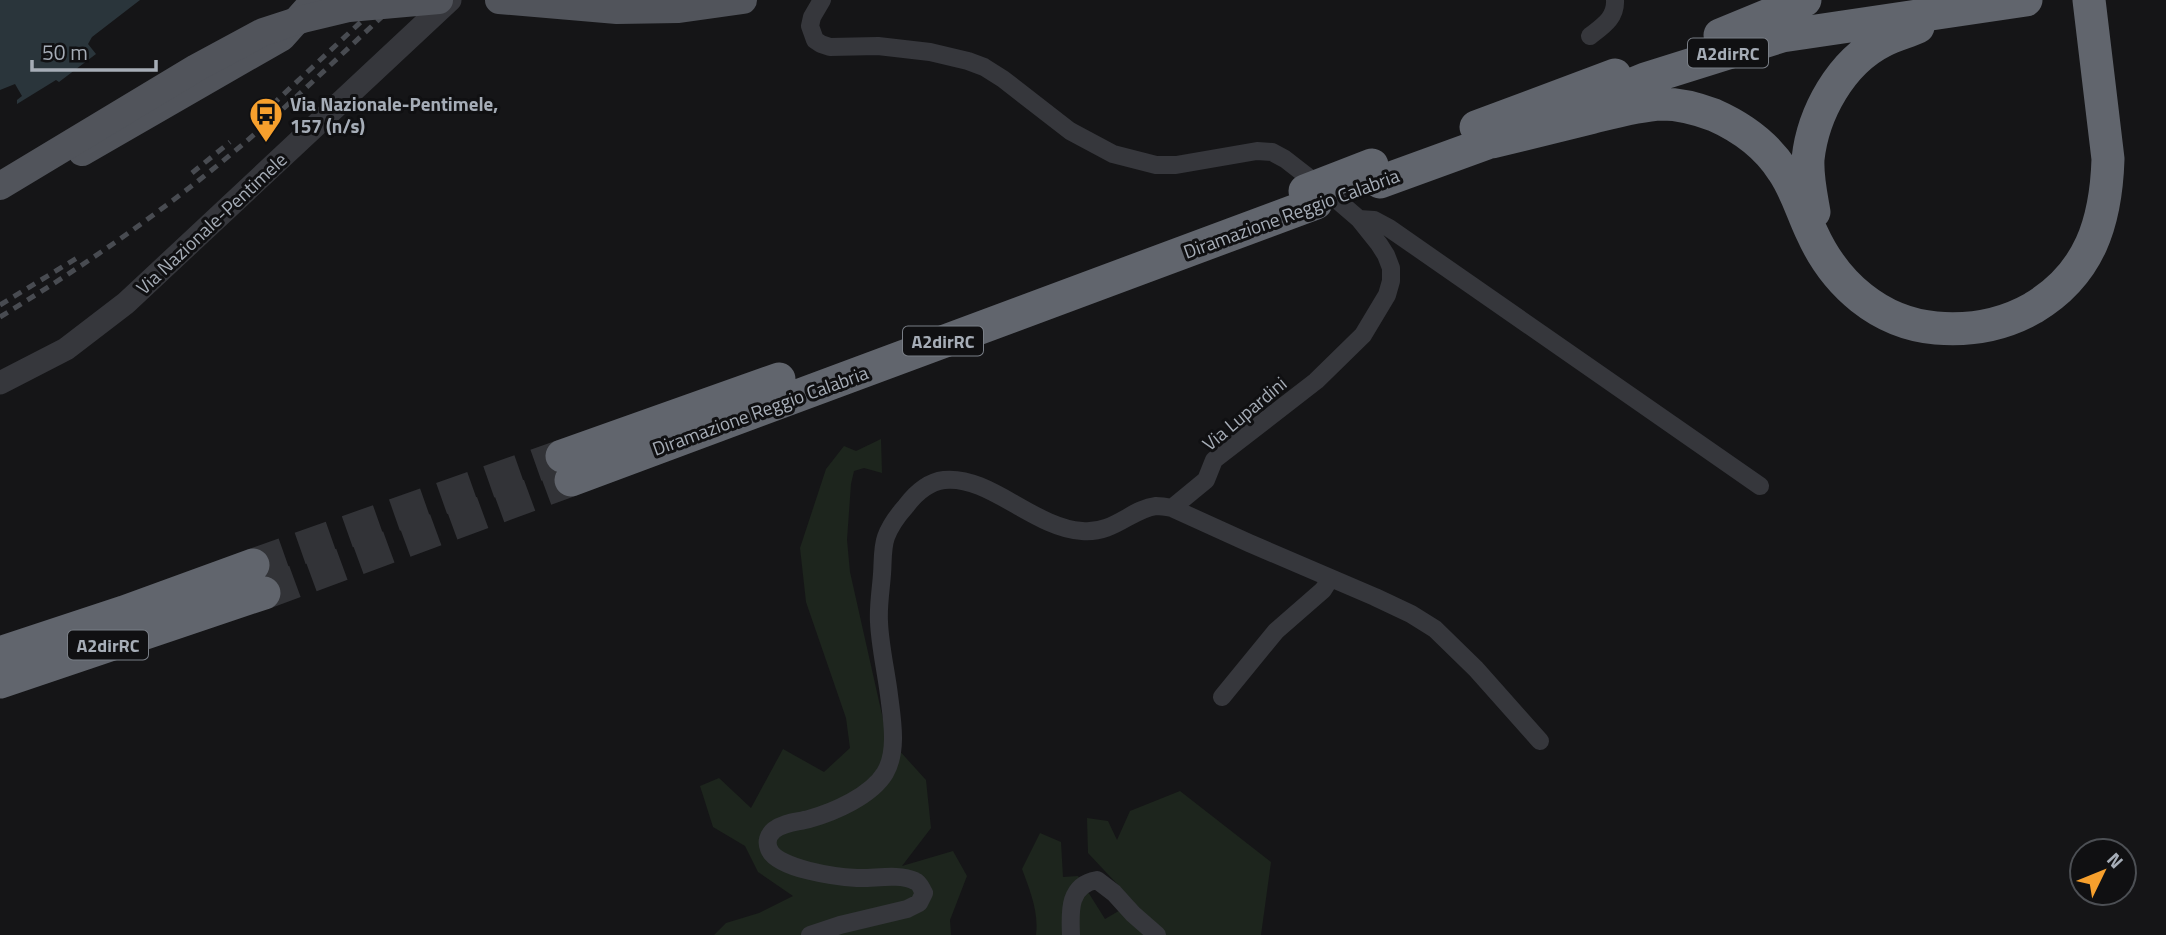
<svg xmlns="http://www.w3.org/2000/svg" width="2166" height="935" font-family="'Titillium Web',sans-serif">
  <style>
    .green { fill: #1d251d }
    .water { fill: #2a353b }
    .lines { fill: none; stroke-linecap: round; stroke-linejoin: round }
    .motorway-tunnel { stroke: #323337; stroke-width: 33; stroke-dasharray: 33 17; stroke-linecap: butt }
    .minor { stroke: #36373c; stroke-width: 18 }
    .tertiary { stroke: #36373c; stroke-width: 23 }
    .primary { stroke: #51545b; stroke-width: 28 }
    .motorway { stroke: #61656d; stroke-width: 33 }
    .rail { stroke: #484b51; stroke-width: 5; stroke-dasharray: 9 7; stroke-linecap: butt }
    .primary-bridge { stroke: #51545b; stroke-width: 28 }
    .motorway-bridge { stroke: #61656d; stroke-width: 33 }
    .labels { text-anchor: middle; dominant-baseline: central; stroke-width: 6; stroke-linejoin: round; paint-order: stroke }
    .shield { fill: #101012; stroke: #797e86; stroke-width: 2 }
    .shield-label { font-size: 18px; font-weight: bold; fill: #a6adb7 }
    .poi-label { font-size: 19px; font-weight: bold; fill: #a6adb7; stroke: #101012; text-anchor: start }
    .street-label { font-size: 19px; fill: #a6adb7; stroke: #101012 }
  </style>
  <rect width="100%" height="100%" fill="#151517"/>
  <path class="green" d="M881,439l1,34 -18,-5 -10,3 -3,13 -4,56 3,32 37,165 39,43 5,48 -29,38 51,-15 14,25 -17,44 1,15h-237l12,-12 33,-10 34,-17 -35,-24 -13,-26 -32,-19 -13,-41 19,-8 32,30 32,-59 41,23 26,-24 -4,-30 -40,-116 -6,-54 26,-79 18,-23 12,5z
    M1180,791l91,71 -10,73h-225c3,-22 -6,-45 -14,-66l18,-36 21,9 2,35 15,-1 27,43 29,-17 -46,-49 -1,-35 21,3 9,19 13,-29z"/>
  <path class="water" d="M0,0h140l-48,37 -4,7 8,10 -37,28 -3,-2 -39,24v-4l5,-4 -7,-12 -15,6z"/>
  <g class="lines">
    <path class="motorway-tunnel" d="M253,565l309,-109
      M264,593l307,-113"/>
    <path class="minor" d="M1590,36c13,-10 26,-18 25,-36
      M1359,219l15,1 15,8 371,258
      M1172,508l77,35 126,54 36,17 24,15 41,40 64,72
      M1222,697l54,-66 47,-41 7,-11
      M810,935l30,-10 67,-16 12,-6 5,-10c-3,-5 -4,-10 -9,-12 -17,-8 -41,-2 -58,-3 -20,-1 -80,-9 -88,-29 -3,-7 -1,-14 5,-19 10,-8 24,-8 35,-11 25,-7 62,-23 76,-46 13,-22 7,-54 4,-78 -3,-24 -9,-49 -10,-73 -1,-16 2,-33 3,-48 1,-12 0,-26 4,-37 4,-11 12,-22 20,-31 9,-12 22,-24 38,-26 45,-5 90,48 138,51 32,3 49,-22 74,-25 5,0 11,1 16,2l34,-28 8,-20 102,-79 47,-46 24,-40 4,-14v-13l-5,-13 -7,-11 -20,-25 -29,-25 -45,-35 -13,-7 -15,-1 -81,14h-20l-43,-11 -43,-23 -67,-52 -19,-12 -16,-6 -38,-9 -52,-6 -48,1 -9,-3 -6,-4 -5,-14 2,-9 10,-17
      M1071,935c-1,-23 -3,-50 26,-55l17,13 19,21 24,21"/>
    <path class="tertiary" d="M0,383l66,-34 60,-46 324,-303"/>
    <path class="primary" d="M499,0l118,10 62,-1 64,-9
      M82,152l200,-115 33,-37"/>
    <path class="motorway" d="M1720,35l85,-35
      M1594,100l51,-21 137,-43 244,-36
      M1476,127l139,-52
      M1492,142c32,-8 65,-16 98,-24 24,-6 48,-13 72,-14 18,0 36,5 52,11 27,12 53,31 69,56 13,19 19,41 29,62 23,51 67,90 124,95 35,3 67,-3 97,-20 57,-34 73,-86 75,-149l-19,-159
      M1380,182l132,-48
      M1814,212c-3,-17 -7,-35 -6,-53 5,-46 33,-97 75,-118 11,-6 24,-9 35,-14
      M562,456l217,-77
      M571,480l745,-277
      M0,653l124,-41 129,-47
      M0,682l264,-89"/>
    <path class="rail" d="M272,105l92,-86
      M192,173l38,-31
      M0,305l77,-47
      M0,317c76,-46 149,-96 218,-152 64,-52 122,-110 182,-165"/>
    <path class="primary-bridge" d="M0,186l196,-118 67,-36 40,-13 46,-11 90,-8"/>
    <path class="motorway-bridge" d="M1305,191l67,-26"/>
  </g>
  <defs>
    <symbol id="bus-pin" viewBox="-11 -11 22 30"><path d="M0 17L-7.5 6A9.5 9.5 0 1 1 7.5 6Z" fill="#f7a02d" stroke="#101012"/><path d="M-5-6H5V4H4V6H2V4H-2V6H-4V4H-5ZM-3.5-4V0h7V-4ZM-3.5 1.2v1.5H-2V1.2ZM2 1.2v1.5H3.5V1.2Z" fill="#111"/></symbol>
  </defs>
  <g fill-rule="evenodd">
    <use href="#bus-pin" x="247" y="95" width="38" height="52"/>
  </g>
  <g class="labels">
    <g class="shield">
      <rect x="1688" y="38.5" width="80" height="29" rx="5"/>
      <rect x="903" y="326.5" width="80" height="29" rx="5"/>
      <rect x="68" y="630.5" width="80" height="29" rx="5"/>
    </g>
    <g class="shield-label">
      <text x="1728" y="53">A2dirRC</text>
      <text x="943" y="341">A2dirRC</text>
      <text x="108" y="645">A2dirRC</text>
    </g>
    <g class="poi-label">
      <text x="290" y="103">Via Nazionale-Pentimele,<tspan x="290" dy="22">157 (n/s)</tspan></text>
    </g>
    <g class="street-label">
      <text transform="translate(1291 213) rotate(-20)">Diramazione Reggio Calabria</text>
      <text transform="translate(211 223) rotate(-43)">Via Nazionale-Pentimele</text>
      <text transform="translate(760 410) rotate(-20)">Diramazione Reggio Calabria</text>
      <text transform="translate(1244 413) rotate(-40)">Via Lupardini</text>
    </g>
  </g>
  <g transform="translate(2103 872) rotate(47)"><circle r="33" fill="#101012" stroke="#4c4f54" stroke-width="2"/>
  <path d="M0-5L12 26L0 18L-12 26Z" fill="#f7a02d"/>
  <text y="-10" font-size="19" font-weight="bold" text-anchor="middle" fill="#a6adb7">N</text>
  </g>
  <path d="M32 60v10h124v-10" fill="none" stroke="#a6adb7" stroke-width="3.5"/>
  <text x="42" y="60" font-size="21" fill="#a6adb7" stroke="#101012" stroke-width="5" paint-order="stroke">50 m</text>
</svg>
